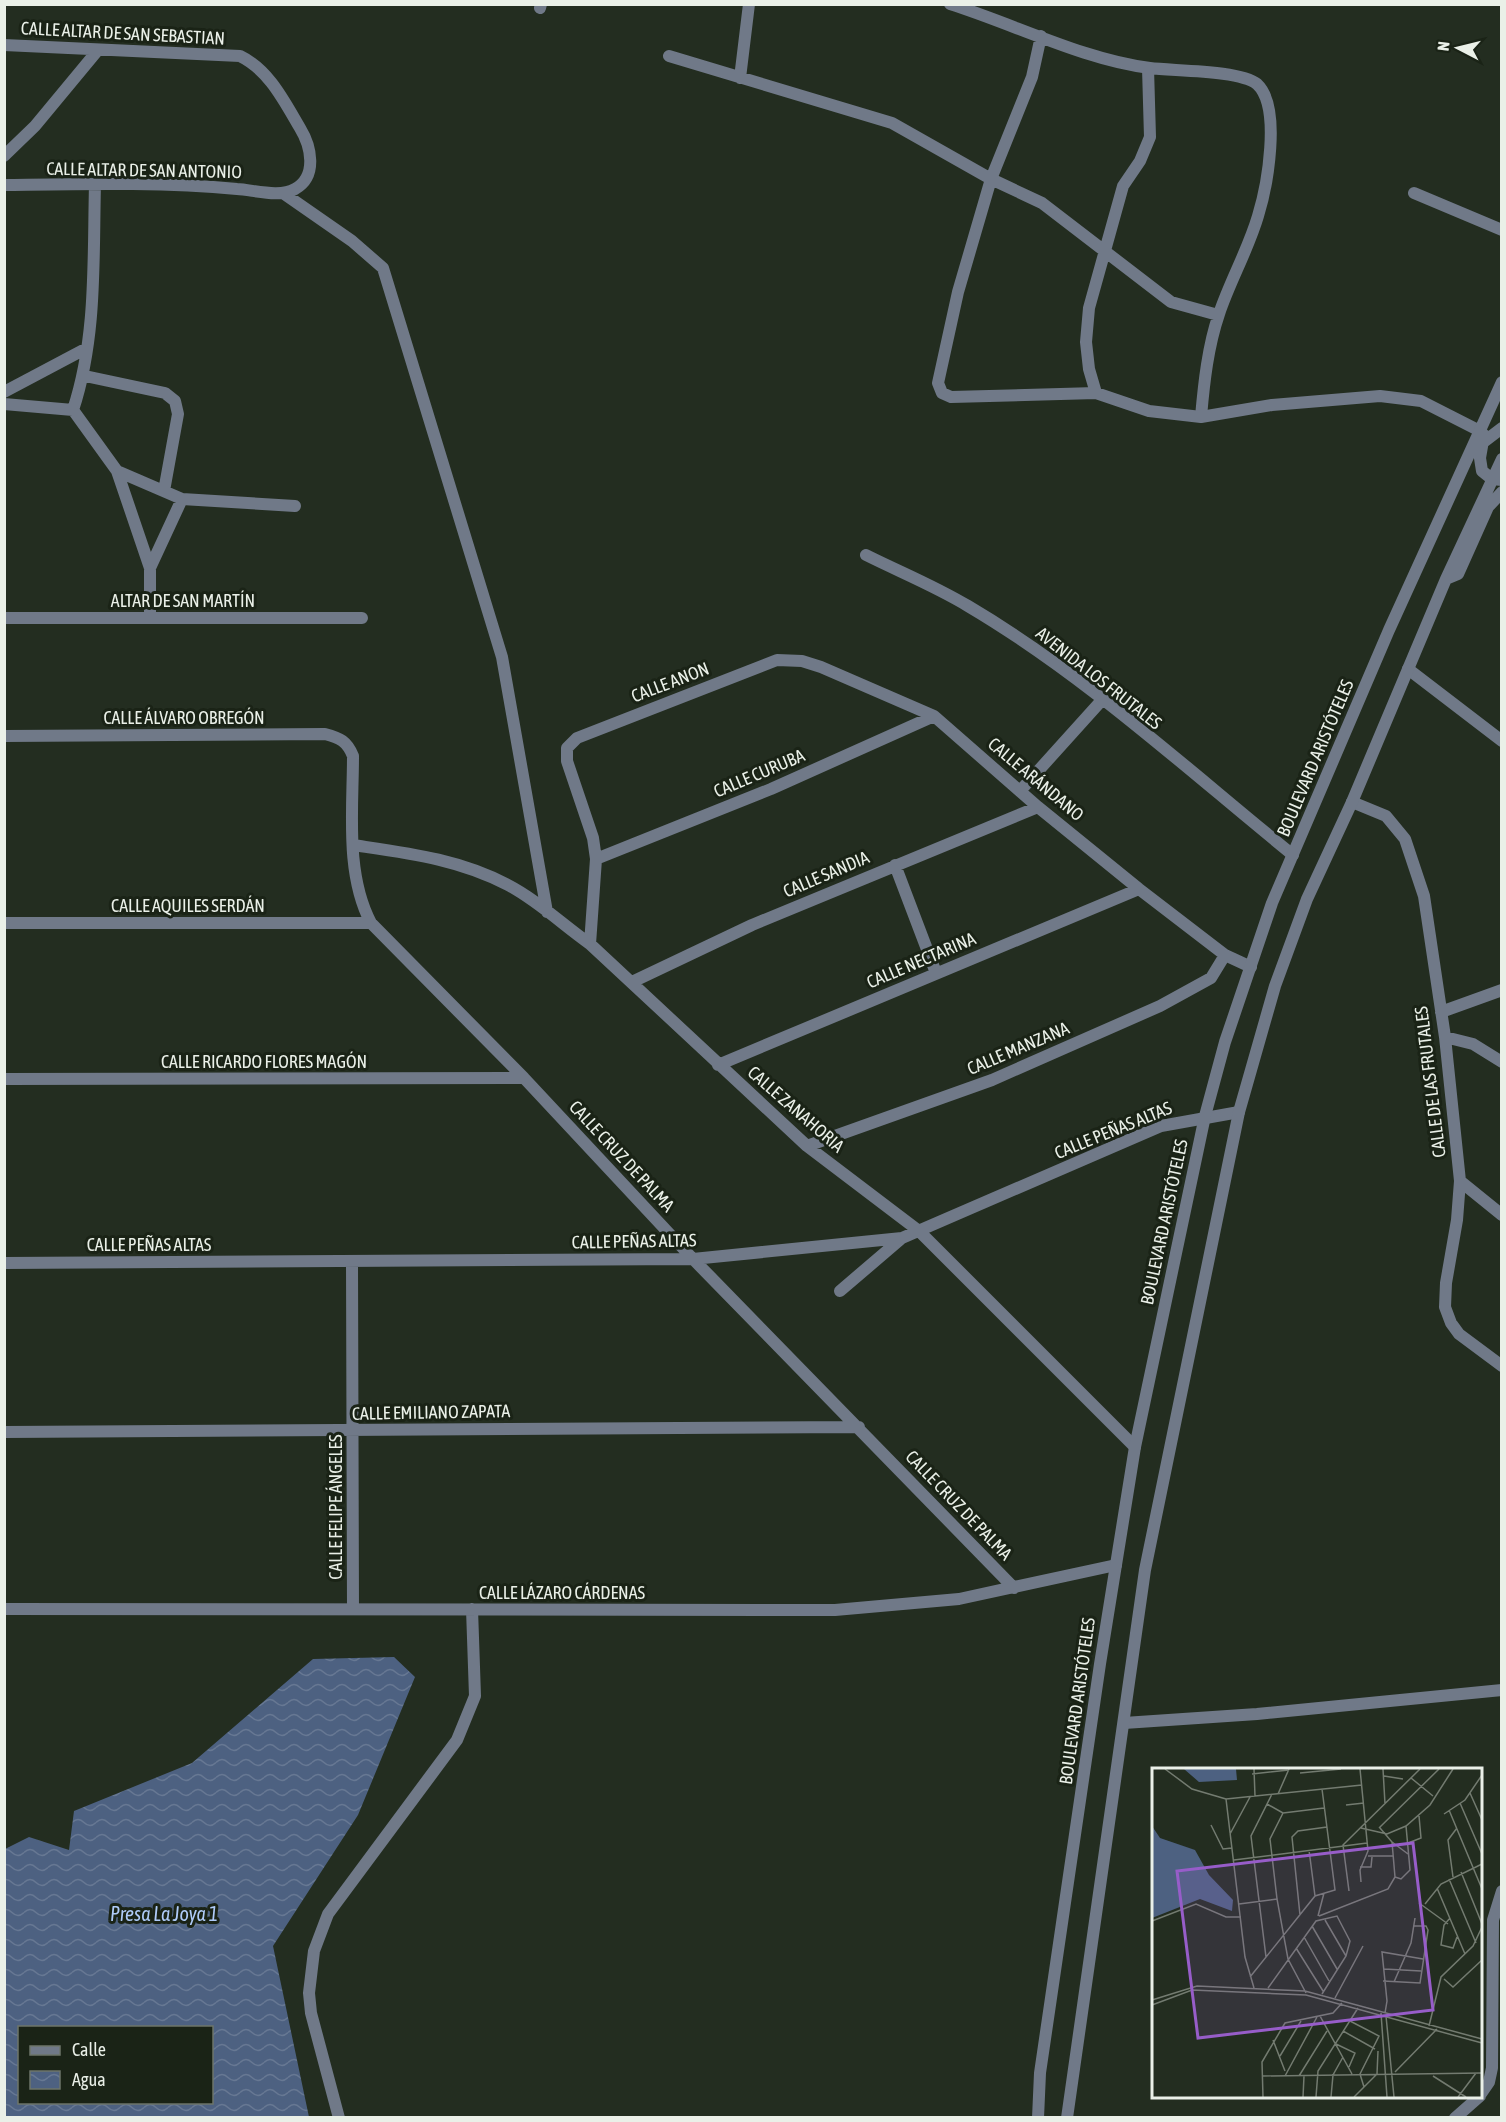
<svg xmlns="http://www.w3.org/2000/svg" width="1506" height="2122" font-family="'Asap Condensed',sans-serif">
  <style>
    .water { fill: url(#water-waves); fill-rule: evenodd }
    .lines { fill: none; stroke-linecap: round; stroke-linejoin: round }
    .service { stroke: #707988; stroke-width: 12 }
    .minor { stroke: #707988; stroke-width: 12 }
    .tertiary { stroke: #707988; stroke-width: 12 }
    .labels { text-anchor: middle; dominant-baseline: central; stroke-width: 6; stroke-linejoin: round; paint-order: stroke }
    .street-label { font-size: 18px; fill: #eaf0e8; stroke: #1a2316 }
    .water-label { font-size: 20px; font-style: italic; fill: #afcbf8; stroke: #1a2316 }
    .inset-road { fill: none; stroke: #737b70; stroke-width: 1.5 }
    .view { fill: #975dc9; fill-opacity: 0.15; stroke: #975dc9; stroke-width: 3 }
    .inset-edge { fill: none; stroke: #eaf0e8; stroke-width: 3 }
  </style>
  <defs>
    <pattern id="water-waves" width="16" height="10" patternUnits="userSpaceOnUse" patternTransform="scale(1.5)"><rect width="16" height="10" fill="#4d6181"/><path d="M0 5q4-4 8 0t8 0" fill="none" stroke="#677893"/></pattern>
  </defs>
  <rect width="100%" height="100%" fill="#232d20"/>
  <path class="water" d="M394,1657l21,20 -57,138 -85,131 36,171h-304v-268l24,-12 40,13 5,-39 118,-48 121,-104zM20,2028h192v74h-192z"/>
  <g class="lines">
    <path class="service" d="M1414,193l88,37
      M1124,1723l133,-9 245,-24
      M1480,2095l9,-13 3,-14 1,-148 9,-29
      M1455,2118l25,-22"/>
    <path class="minor" d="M950,4c64,20 134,56 200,64 24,3 90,2 107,16 25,23 10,103 1,132 -10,34 -28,65 -39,98 -11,32 -15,68 -18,103
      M540,8l1,-4
      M1041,36l-9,41 -41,102 -33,113 -20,91 4,10 9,4 145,-4 53,18 52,6 71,-12 108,-9 41,5 59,30
      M4,45l236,11c29,14 44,45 60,72 11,18 18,48 -5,61 -15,9 -41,1 -58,0 -77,-7 -155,-5 -233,-4
      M669,56l223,67 99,56 51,24 129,99 47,13
      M740,78l9,-74
      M4,156l31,-30 63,-76
      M283,193l69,48 31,27 119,389 45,255
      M85,376l80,17 10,8 3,13 -14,77
      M4,392l83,-44
      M1096,393l-7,-24 -3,-27 3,-34 34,-122 17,-25 10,-24 -2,-69
      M4,404l69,6 44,61 65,28 113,7
      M73,410c24,-73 20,-150 22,-226
      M117,471l33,97v50
      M866,555c34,17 69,31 102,51 117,69 220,164 325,249
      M150,568l32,-69
      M4,618h358
      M1408,669l94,72
      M4,736l321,-2c15,4 22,7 28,22 0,53 -8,118 18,167l153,155 169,181 321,329
      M1020,791l82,-91
      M1352,802l34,14 19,23 19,57 21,141 15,144 -3,39 -11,63 -1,24 6,16 8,11 43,32
      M353,845c54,8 106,14 155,40 29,15 55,40 82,59
      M596,859l175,-70 163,-73
      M895,865l41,108
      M4,923h367
      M632,982l120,-57 286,-118
      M1441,1012l61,-22
      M1445,1037l28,7 29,18
      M718,1065l421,-176
      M4,1079l520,-1
      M807,1146l185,-66 168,-74 51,-28 14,-23
      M1460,1181l42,34
      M352,1262l1,347
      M4,1263l689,-4 209,-21 259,-112 78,-14
      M840,1291l62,-53
      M4,1432l855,-5
      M1135,1447l-216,-216 -112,-85 -217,-202 6,-85 -3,-21 -26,-77v-13l10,-10 200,-78 25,1 19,6 113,49 104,91 101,82 86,66 26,12
      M4,1609l831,1 124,-11 157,-34
      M339,2118l-28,-105 -2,-20 5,-42 14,-37 129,-174 18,-44 -3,-87"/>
    <path class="tertiary" d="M1484,435l-4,23 2,13 10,8 10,1
      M1481,444l21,-16
      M1446,579l12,-5 30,-67 14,-15
      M1038,2118l2,-45 60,-409 35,-217 70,-331 20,-74 47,-139 117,-273 113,-248
      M1067,2118l78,-548 94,-458 36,-126 32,-87 45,-97 94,-223 56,-120"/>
  </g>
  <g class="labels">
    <g class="street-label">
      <text transform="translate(123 33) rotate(3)">CALLE ALTAR DE SAN SEBASTIAN</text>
      <text transform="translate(144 170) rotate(1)">CALLE ALTAR DE SAN ANTONIO</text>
      <text x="183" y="600">ALTAR DE SAN MARTÍN</text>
      <text transform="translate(1099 678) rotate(38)">AVENIDA LOS FRUTALES</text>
      <text transform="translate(670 682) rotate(-21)">CALLE ANON</text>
      <text x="184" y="717">CALLE ÁLVARO OBREGÓN</text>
      <text transform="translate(1315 758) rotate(-67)">BOULEVARD ARISTÓTELES</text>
      <text transform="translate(759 773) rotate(-23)">CALLE CURUBA</text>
      <text transform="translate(1036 779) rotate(40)">CALLE ARÁNDANO</text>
      <text transform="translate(826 874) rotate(-23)">CALLE SANDIA</text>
      <text x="188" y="905">CALLE AQUILES SERDÁN</text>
      <text transform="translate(921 960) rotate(-23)">CALLE NECTARINA</text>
      <text transform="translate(1018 1048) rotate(-23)">CALLE MANZANA</text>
      <text x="264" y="1061">CALLE RICARDO FLORES MAGÓN</text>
      <text transform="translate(1430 1082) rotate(-97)">CALLE DE LAS FRUTALES</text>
      <text transform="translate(796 1109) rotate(41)">CALLE ZANAHORIA</text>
      <text transform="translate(1113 1130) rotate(-22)">CALLE PEÑAS ALTAS</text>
      <text transform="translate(622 1156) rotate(47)">CALLE CRUZ DE PALMA</text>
      <text transform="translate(1164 1222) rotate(-78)">BOULEVARD ARISTÓTELES</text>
      <text transform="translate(634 1241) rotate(-1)">CALLE PEÑAS ALTAS</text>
      <text x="149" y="1244">CALLE PEÑAS ALTAS</text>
      <text transform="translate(431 1412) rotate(-1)">CALLE EMILIANO ZAPATA</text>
      <text transform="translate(959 1505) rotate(46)">CALLE CRUZ DE PALMA</text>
      <text transform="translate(335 1507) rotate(-90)">CALLE FELIPE ÁNGELES</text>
      <text x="562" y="1592">CALLE LÁZARO CÁRDENAS</text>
      <text transform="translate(1077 1701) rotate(-82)">BOULEVARD ARISTÓTELES</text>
    </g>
    <g class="water-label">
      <text x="164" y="1913">Presa La Joya 1</text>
    </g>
  </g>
  <g transform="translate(1152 1768)">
    <rect width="330" height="330" fill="#232d20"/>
    <path d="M32,1h52l1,11 -38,2zM0,58l8,12 35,12 14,25 24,25 -1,11 -32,-12 -48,19z" fill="#4d6181"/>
    <path class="inset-road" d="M13,1l27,20 34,10M102,1l1,27M208,1l8,82 -8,19 1,12M231,1l2,35M148,5l41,-4M100,6l37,-4M232,8l19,3M259,10l22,18M318,25l12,27M126,26l11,-25M74,31l19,158 9,31M74,31l136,-14M308,35l22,51M115,36l16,9M194,37l18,-2M297,42l33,79M131,45l-13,26 7,60 11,60 18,34M131,45l41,-5M292,46l21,-14 17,-25M59,57l12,24 9,-1M209,60l26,6 19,-8 24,-21 23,-36M227,60l60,-59M78,66l20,-37M240,74l16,12M256,75l13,-5 -2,-22M157,82l6,46M216,88h25M82,92l133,-17M208,99h11l1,-10M309,104l21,52M243,109l6,2 9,-9 -4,-44M301,109l-5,-37 9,-12M297,111l27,64M285,120l28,66M197,123l-6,-46 77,-76M267,135l29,21M87,136l38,-5M273,136l16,-20 41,-20M148,147l-8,-78 6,-6 29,-4M166,148l6,-23M167,148l69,-27 7,-12 -3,-35 -12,-14M298,150l-6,7 -3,20 12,3 4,-11M173,152l21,36M0,153l44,-17 30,13h15M160,158l25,43M152,169l25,44M144,180l27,43M114,189l-15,-121 21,-42M232,201l37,2M98,209l65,-81 20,-6 -13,-101M292,211l9,8 29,-27M231,213l37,2 8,-53 -2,-4h-12M242,214l17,-39 4,-25M116,220l48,-67 21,-5 13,25 -4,15 -24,38M183,230l28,-52M0,232l45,-14 108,5 177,48M0,237l40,-15 114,5 176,48M229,245l6,84M233,245l2,-12 -5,-49 41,7M168,248l32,58M234,248l8,81M198,253l29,15 -19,38 4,13M277,258l12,-49 32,-31 9,-19M191,263l32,18M121,272l12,31M184,276l19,9 -6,14M128,288l21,-35M243,304l42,-43M110,308l220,-3M133,308l32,-59M147,308l28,-45M281,308l33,21M111,329l-1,-35 23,-39 48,-10 9,-10M151,329l1,-21M164,329l2,-26 40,-63M179,329l2,-22 10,-18M202,329l23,-23 1,-23M306,329l18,-24"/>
    <path class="view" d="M261,75l20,167 -235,28 -21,-167z"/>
    <rect width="330" height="330" class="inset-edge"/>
  </g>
  <rect width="1506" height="2122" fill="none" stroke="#eaf0e8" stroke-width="12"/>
  <rect x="18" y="2026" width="195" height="78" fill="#1a2316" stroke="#6d756a" stroke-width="1.5"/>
  <rect x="30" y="2046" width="30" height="9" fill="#707988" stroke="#6d756a" stroke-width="1.5"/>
  <text x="72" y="2056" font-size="18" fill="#eaf0e8">Calle</text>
  <rect x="30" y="2071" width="30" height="18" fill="url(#water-waves)" stroke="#6d756a" stroke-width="1.5"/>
  <text x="72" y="2086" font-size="18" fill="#eaf0e8">Agua</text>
  <g transform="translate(1458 48) rotate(277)" stroke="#1a2316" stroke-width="4.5" paint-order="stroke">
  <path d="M0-4.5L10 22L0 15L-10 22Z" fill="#eaf0e8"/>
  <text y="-9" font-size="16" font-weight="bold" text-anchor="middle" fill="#eaf0e8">N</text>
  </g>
</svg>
